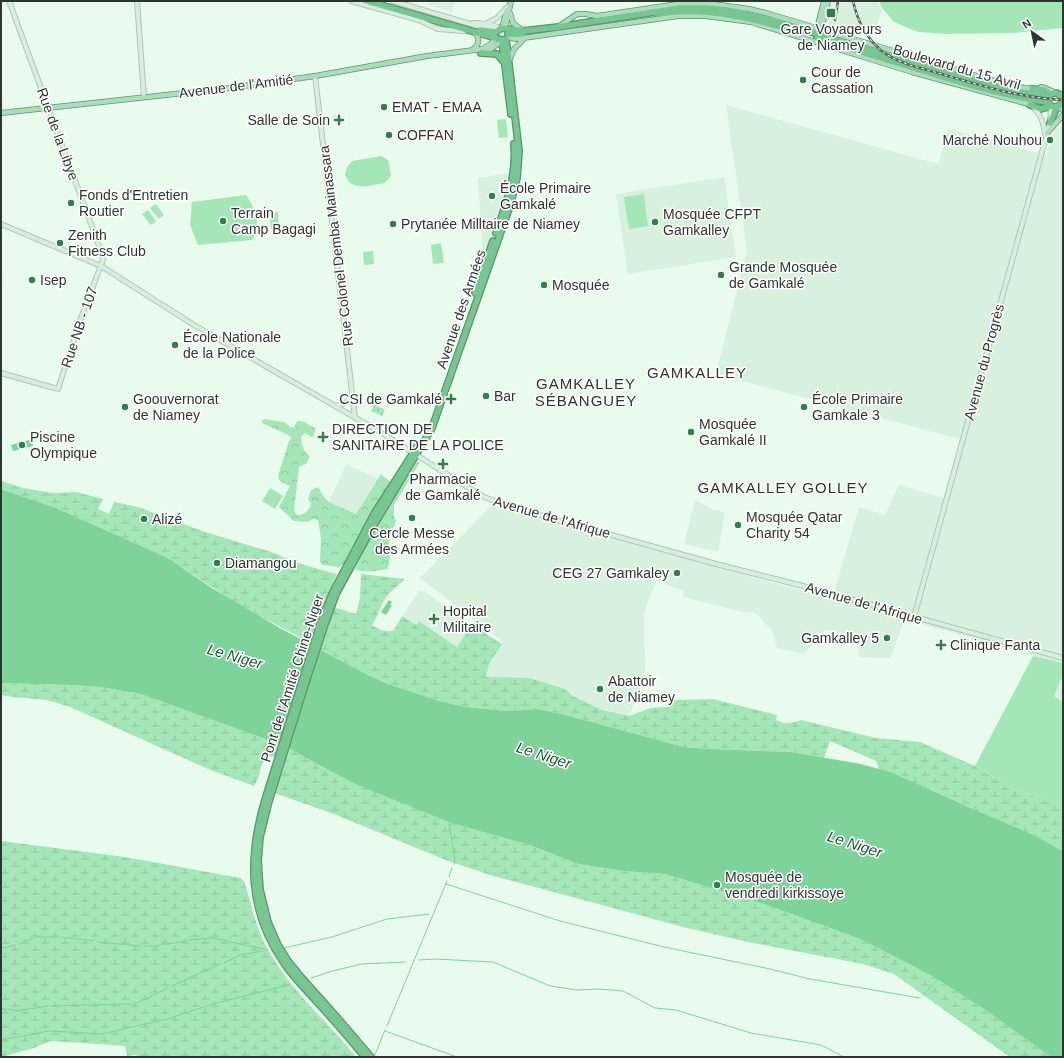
<svg xmlns="http://www.w3.org/2000/svg" width="1064" height="1058" font-family="Arial,sans-serif">
  <style>
    .built { fill: #d7f1de }
    .grass { fill: #a4e6b8 }
    .forest { fill: url(#forest-crowns) }
    .wetland { fill: url(#wetland-marsh) }
    .park { fill: url(#park-dots) }
    .water { fill: #7ed39a }
    .lines { fill: none; stroke-linecap: round; stroke-linejoin: round }
    .stream { stroke: #7ed39a; stroke-width: 1 }
    .secondary-casing { stroke: #b2c5b7; stroke-width: 6 }
    .primary-casing { stroke: #5d936f; stroke-width: 6 }
    .highway-casing { stroke: #5d936f; stroke-width: 8 }
    .secondary { stroke: #d6eede; stroke-width: 4 }
    .primary { stroke: #addcbd; stroke-width: 4.5 }
    .highway { stroke: #77c591; stroke-width: 5.5 }
    .rail-casing { stroke: #57615a; stroke-width: 2.5 }
    .rail { stroke: #fff; stroke-width: 1; stroke-dasharray: 3; stroke-linecap: butt }
    .poi-dot { fill: #307f4f; stroke: #fff; stroke-width: 1.5 }
    .labels { text-anchor: middle; dominant-baseline: central; stroke-width: 3; stroke-linejoin: round; paint-order: stroke }
    .poi-label { font-size: 14px; fill: #2e3530; stroke: #fff; text-anchor: start }
    .street-label { font-size: 14px; fill: #2e3530; stroke: #fff }
    .neighbourhood-label { font-size: 15px; letter-spacing: 1px; fill: #2e3530; stroke: #fff }
    .water-label { font-size: 15px; font-style: italic; fill: #1a5833; stroke: #fff }
  </style>
  <defs>
    <pattern id="forest-crowns" width="20" height="18" patternUnits="userSpaceOnUse"><rect width="20" height="18" fill="#a4e6b8"/><path d="M2 6a3 3 0 1 1 6 0M12 15a3 3 0 1 1 6 0" fill="none" stroke="#8ec69e"/></pattern>
    <pattern id="wetland-marsh" width="20" height="14" patternUnits="userSpaceOnUse"><rect width="20" height="14" fill="#a4e6b8"/><path d="M1 5h8M5 5V1M11 12h8M15 12V8" fill="none" stroke="#8ec69e"/></pattern>
    <pattern id="park-dots" width="8" height="8" patternUnits="userSpaceOnUse"><rect width="8" height="8" fill="#a4e6b8"/><path d="M2 2h.1M6 6h.1" fill="none" stroke="#8ec69e" stroke-width="1.8" stroke-linecap="round"/></pattern>
  </defs>
  <rect width="100%" height="100%" fill="#e8fbed"/>
  <path class="built" d="M429,1h26l-3,11 -24,-7z
    M832,1h45l5,10 -7,20 -7,-3 -4,7 -35,-9 -3,-5z
    M726,105l212,59 10,-35 98,26 9,-27 8,-1v536l-30,-7 -128,-37 -15,39 -31,-1 -4,-22 -29,-5 -23,24 -26,-6 -5,-17 -16,-18 -13,-1 -60,-15 1,-6 -27,-10 -9,20 -4,13 1,61 -16,41 -27,-6 -29,-14 -8,-7 -35,-11 -44,-1 3,-13 14,-22 -83,-64 72,-73 340,94 27,-92 26,8 14,-30 47,14 17,-59 -247,-66 31,-123z
    M341,112l2,10 -6,2 -2,-7 -3,1v-3z
    M512,173l-7,26 -22,62 -5,-83z
    M724,177l12,80 -108,17 -12,-80z
    M346,464l32,15 -22,35 -27,-12z
    M695,500l20,11 1,-2 9,5 -7,38 -34,-8z
    M419,591h4l49,34 -15,22 -38,-26 -3,5 -14,-10z
    M1063,675v27l-9,-6z"/>
  <path class="grass" d="M879,1h184v27l-49,5 -67,1 -29,-2 -24,-10 -12,-14z
    M506,119l2,18 -9,1 -2,-18z
    M381,156l7,4 3,16 -6,7c-14,2 -35,10 -40,-9l2,-7 5,-6z
    M644,194l4,32 -19,3 -5,-32z
    M246,195c10,14 15,30 6,45l-54,5 -8,-20 2,-23z
    M156,204l8,11 -5,4 -9,-11z
    M148,210l8,11 -5,4 -9,-11z
    M278,212l1,16 -8,1 -2,-16z
    M441,243l3,20 -11,1 -2,-19z
    M373,251l1,13 -10,1 -1,-13z
    M270,488l13,8 -8,13 -13,-8z
    M1033,656l30,7v12l-9,21 9,6v105l-57,-22 -31,-19z"/>
  <path class="forest" d="M264,419l20,3 6,5 4,1 3,-7c10,-1 12,6 19,7l-3,9h-2l-6,-4 -4,4c1,8 2,14 9,20l-4,7 -7,3 -5,44 3,4c6,1 13,-5 14,-11l-3,-5 3,-9 7,-3 6,10 5,5 27,12 25,-40 10,9 -46,80 -6,4 -16,-2 -3,-3 1,-24 -3,-18 -5,-1 -6,3 -13,-1 -15,-14 11,-21c-5,-3 -12,-3 -12,-10l11,-35 2,-2 -1,-3 -28,-13v-2z
    M417,462h3l-26,43v11l2,5 -7,20v6l1,8 -2,14c-10,1 -24,5 -33,0 18,-37 38,-73 62,-107z"/>
  <path class="wetland" d="M1,481l22,7 30,5 23,-1 27,7 -5,10 11,5 5,-12 24,5 64,24 69,21 33,13 33,9 -28,68 -68,-36 -73,-48 -112,-50 -55,-19z
    M361,574l44,5c-6,6 -16,13 -20,20 -6,9 -7,18 -13,26 8,5 13,8 22,5l8,-14 14,9 3,-4 38,26 15,-22 30,19 -13,20 -3,13 44,1 35,11 8,7 29,14 27,6 22,-8 17,-1 7,-7 38,-1 64,16 -1,5c8,5 16,3 25,0l75,18 44,4 55,24 31,19 57,22v44l-29,-16 -68,-29 -37,-17 -50,-20 -3,-8 -46,-20 -6,17 -33,-6 -81,-3 -26,-2 -122,-33 -25,-5 -29,2 -43,-4 -26,-6 -51,-17 -22,-10 -46,-25 14,-42 22,7 4,-16z
    M1,683l68,2 32,2 40,7 139,50 -4,13c-13,-3 -14,8 -17,18 -1,4 -3,8 -5,11l-46,-17 -138,-62c-10,-3 -20,-7 -31,-8 -13,-1 -25,-1 -38,-4z
    M288,746l27,17 38,20 177,62 48,19 45,7 42,3 99,30 96,35 72,37 52,33 67,48h-41l-116,-83 -31,-10 -115,-22 -61,-14 -197,-53 -42,-14 -114,-47 -60,-21z
    M1,841l124,16 116,21 4,6c7,23 12,48 25,69 22,39 58,69 86,104h-219v-2l-10,1 -2,-10 -74,-5 -20,8 -30,8z"/>
  <path class="park" d="M374,404l11,6 -3,6 -11,-5z"/>
  <path class="water" d="M32,439l1,7 -20,5 -2,-6z
    M1,489l55,19 112,50 44,30 66,39 88,47 22,10 51,17 26,6 43,4 29,-2 25,5 122,33 26,2 81,3 70,12 29,8 39,17 37,17 68,29 29,16v206h-12l-67,-48 -52,-33 -72,-37 -96,-35 -99,-30 -42,-3 -45,-7 -48,-19 -81,-23 -96,-39 -38,-20 -27,-16 -147,-53 -40,-7 -32,-2 -68,-2z
    M389,600l3,2 -2,3h2l-6,10 -5,-3z"/>
  <g class="lines">
    <path class="stream" d="M449,822l6,38 -1,4
      M449,877l3,-9
      M446,884l114,37 104,26 106,22 40,10 110,19
      M61,937l33,4
      M188,940l25,-2 55,12
      M98,942l42,4
      M19,944l17,-7h21
      M144,946h12l30,-5
      M1,947l3,1 11,-3
      M284,948l48,-11 55,-18 42,-5
      M419,960l16,-1 58,3 57,24 27,4 21,-1 25,2 32,17 21,2 75,23 70,12 23,12
      M224,963l16,-8 23,-4
      M311,978l22,-7 28,-7 45,-2
      M172,986l48,-22
      M923,995l15,-16
      M135,1004l33,-16
      M88,1005l44,-1
      M52,1006l34,-1
      M1,1008l4,1
      M7,1009l10,2 31,-5
      M387,1026l60,-145
      M385,1031l72,26
      M1,1040l48,-9 53,3 65,-15 46,-15 76,-19
      M374,1057l11,-27"/>
    <defs>
      <path id="secondary" d="M137,1l7,96
        M351,1l68,19 19,9 26,2
        M393,1l84,25 12,1 8,3
        M473,23l16,1 11,4
        M485,24l12,-6 11,-12
        M315,76l40,342
        M1033,107c8,7 11,17 12,27
        M1,224l100,42 93,59 188,108 77,49 25,15 27,10 205,57 87,22 260,72
        M1,373l57,16 23,-71 22,-58 -1,-6 -93,-253
        M336,406l9,-3 8,-7
        M914,617l136,-494 1,-17"/>
      <path id="primary" d="M510,13l3,10 9,7
        M558,27l19,-13h9l11,2 81,-12h35l36,5 17,4 218,65 33,9 17,2
        M502,28l5,-18
        M505,29l6,-28
        M817,29l7,-28
        M821,30l7,-29
        M508,37l8,2 162,-23h28l45,6 161,50 120,33
        M472,50c7,-5 9,-12 2,-18
        M482,53l10,-5 10,-7
        M509,60l5,-11 9,-9
        M1041,87l4,1 9,4
        M1060,95l3,-1
        M1057,106l6,4
        M1,113l229,-25 85,-12 112,-20 55,-7 9,-5 5,-6
        M1047,133l16,-18"/>
      <path id="highway" d="M367,1l129,37 5,2h4
        M657,14c47,-7 86,2 131,15
        M480,30l16,2
        M496,32l5,-4 23,3 34,-4 122,-19h24l23,2 34,7 228,68 31,7 28,4
        M508,34h14
        M817,38c41,13 82,26 123,38 36,11 70,21 107,26
        M502,41l9,73
        M481,53l16,1 6,7
        M1032,89l12,1 6,4
        M1048 100a7 7 0 1 1 14 0a7 7 0 1 1-14 0Z
        M1030,105l11,4 10,-3
        M1050,123l7,-16
        M496,233c10,-29 21,-57 18,-89
        M475,293l18,-52
        M365,1057c-16,-19 -31,-37 -48,-55 -11,-13 -24,-25 -33,-39 -36,-51 -36,-106 -19,-163l55,-176 13,-32 41,-78 43,-67
        M371,1057l-36,-42 -34,-38 -13,-16 -10,-16 -10,-23 -8,-32 -2,-29 2,-24 9,-36 36,-116 20,-61 11,-30 35,-64 61,-102 78,-222 7,-28 2,-27 -13,-112"/>
    </defs>
    <use href="#secondary" class="secondary-casing"/>
    <use href="#primary" class="primary-casing"/>
    <use href="#highway" class="highway-casing"/>
    <use href="#secondary" class="secondary"/>
    <use href="#primary" class="primary"/>
    <use href="#highway" class="highway"/>
    <defs>
      <path id="rail" d="M853,1c4,20 16,42 33,53 15,10 35,14 52,19 41,12 82,25 125,27
        M835,20l3,-19"/>
    </defs>
    <use href="#rail" class="rail-casing"/>
    <use href="#rail" class="rail"/>
  </g>
  <g class="poi-dot">
    <rect x="826" y="8" width="10" height="10" rx="2"/>
    <circle cx="803" cy="80" r="4"/>
    <circle cx="384" cy="107" r="4"/>
    <path d="M337 114h4v4h4v4h-4v4h-4v-4h-4v-4h4z"/>
    <circle cx="389" cy="135" r="4"/>
    <circle cx="1050" cy="140" r="4"/>
    <circle cx="492" cy="196" r="4"/>
    <circle cx="71" cy="203" r="4"/>
    <circle cx="223" cy="221" r="4"/>
    <circle cx="655" cy="222" r="4"/>
    <circle cx="393" cy="224" r="4"/>
    <circle cx="60" cy="243" r="4"/>
    <circle cx="721" cy="275" r="4"/>
    <circle cx="32" cy="280" r="4"/>
    <circle cx="544" cy="285" r="4"/>
    <circle cx="175" cy="345" r="4"/>
    <circle cx="486" cy="396" r="4"/>
    <path d="M449 393h4v4h4v4h-4v4h-4v-4h-4v-4h4z"/>
    <circle cx="125" cy="407" r="4"/>
    <circle cx="804" cy="407" r="4"/>
    <circle cx="691" cy="432" r="4"/>
    <path d="M321 431h4v4h4v4h-4v4h-4v-4h-4v-4h4z"/>
    <circle cx="22" cy="445" r="4"/>
    <path d="M441 458h4v4h4v4h-4v4h-4v-4h-4v-4h4z"/>
    <circle cx="412" cy="518" r="4"/>
    <circle cx="144" cy="519" r="4"/>
    <circle cx="738" cy="525" r="4"/>
    <circle cx="217" cy="563" r="4"/>
    <circle cx="677" cy="573" r="4"/>
    <path d="M432 613h4v4h4v4h-4v4h-4v-4h-4v-4h4z"/>
    <circle cx="887" cy="638" r="4"/>
    <path d="M939 639h4v4h4v4h-4v4h-4v-4h-4v-4h4z"/>
    <circle cx="600" cy="689" r="4"/>
    <circle cx="717" cy="885" r="4"/>
  </g>
  <g class="labels">
    <g class="poi-label">
      <text x="831" y="29" text-anchor="middle">Gare Voyageurs<tspan x="831" dy="16">de Niamey</tspan></text>
      <text x="811" y="72">Cour de<tspan x="811" dy="16">Cassation</tspan></text>
      <text x="392" y="107">EMAT - EMAA</text>
      <text x="330" y="120" text-anchor="end">Salle de Soin</text>
      <text x="397" y="135">COFFAN</text>
      <text x="1042" y="140" text-anchor="end">Marché Nouhou</text>
      <text x="500" y="188">École Primaire<tspan x="500" dy="16">Gamkalé</tspan></text>
      <text x="79" y="195">Fonds d'Entretien<tspan x="79" dy="16">Routier</tspan></text>
      <text x="231" y="213">Terrain<tspan x="231" dy="16">Camp Bagagi</tspan></text>
      <text x="663" y="214">Mosquée CFPT<tspan x="663" dy="16">Gamkalley</tspan></text>
      <text x="401" y="224">Prytanée Milltaire de Niamey</text>
      <text x="68" y="235">Zenith<tspan x="68" dy="16">Fitness Club</tspan></text>
      <text x="729" y="267">Grande Mosquée<tspan x="729" dy="16">de Gamkalé</tspan></text>
      <text x="40" y="280">Isep</text>
      <text x="552" y="285">Mosquée</text>
      <text x="183" y="337">École Nationale<tspan x="183" dy="16">de la Police</tspan></text>
      <text x="494" y="396">Bar</text>
      <text x="133" y="399">Goouvernorat<tspan x="133" dy="16">de Niamey</tspan></text>
      <text x="442" y="399" text-anchor="end">CSI de Gamkalé</text>
      <text x="812" y="399">École Primaire<tspan x="812" dy="16">Gamkale 3</tspan></text>
      <text x="699" y="424">Mosquée<tspan x="699" dy="16">Gamkalé II</tspan></text>
      <text x="332" y="429">DIRECTION DE<tspan x="332" dy="16">SANITAIRE DE LA POLICE</tspan></text>
      <text x="30" y="437">Piscine<tspan x="30" dy="16">Olympique</tspan></text>
      <text x="443" y="479" text-anchor="middle">Pharmacie<tspan x="443" dy="16">de Gamkalé</tspan></text>
      <text x="746" y="517">Mosquée Qatar<tspan x="746" dy="16">Charity 54</tspan></text>
      <text x="152" y="519">Alizé</text>
      <text x="412" y="533" text-anchor="middle">Cercle Messe<tspan x="412" dy="16">des Armées</tspan></text>
      <text x="225" y="563">Diamangou</text>
      <text x="669" y="573" text-anchor="end">CEG 27 Gamkaley</text>
      <text x="443" y="611">Hopital<tspan x="443" dy="16">Militaire</tspan></text>
      <text x="879" y="638" text-anchor="end">Gamkalley 5</text>
      <text x="950" y="645">Clinique Fanta</text>
      <text x="608" y="681">Abattoir<tspan x="608" dy="16">de Niamey</tspan></text>
      <text x="725" y="877">Mosquée de<tspan x="725" dy="16">vendredi kirkissoye</tspan></text>
    </g>
    <g class="street-label">
      <text transform="translate(957 67) rotate(16)">Boulevard du 15 Avril</text>
      <text transform="translate(236 86) rotate(-7)">Avenue de l'Amitié</text>
      <text transform="translate(58 134) rotate(70)">Rue de la Libye</text>
      <text transform="translate(336 246) rotate(-97)">Rue Colonel Demba Mainassara</text>
      <text transform="translate(461 309) rotate(-71)">Avenue des Armées</text>
      <text transform="translate(79 327) rotate(-71)">Rue NB - 107</text>
      <text transform="translate(984 362) rotate(-75)">Avenue du Progrès</text>
      <text transform="translate(552 517) rotate(16)">Avenue de l'Afrique</text>
      <text transform="translate(864 603) rotate(16)">Avenue de l'Afrique</text>
      <text transform="translate(292 678) rotate(-72)">Pont de l'Amitié Chine-Niger</text>
    </g>
    <g class="neighbourhood-label">
      <text x="697" y="372">GAMKALLEY</text>
      <text x="586" y="383">GAMKALLEY<tspan x="586" dy="17">SÉBANGUEY</tspan></text>
      <text x="783" y="487">GAMKALLEY GOLLEY</text>
    </g>
    <g class="water-label">
      <text transform="translate(235 656) rotate(16)">Le Niger</text>
      <text transform="translate(544 755) rotate(18)">Le Niger</text>
      <text transform="translate(855 844) rotate(18)">Le Niger</text>
    </g>
  </g>
  <rect width="1064" height="1058" fill="none" stroke="#2e3530" stroke-width="4"/>
  <g transform="translate(1032 32) rotate(327)" stroke="#ffffff" stroke-width="3" paint-order="stroke">
  <path d="M0-3L7 15L0 10L-7 15Z" fill="#2e3530"/>
  <text y="-6" font-size="11" font-weight="bold" text-anchor="middle" fill="#2e3530">N</text>
  </g>
</svg>
